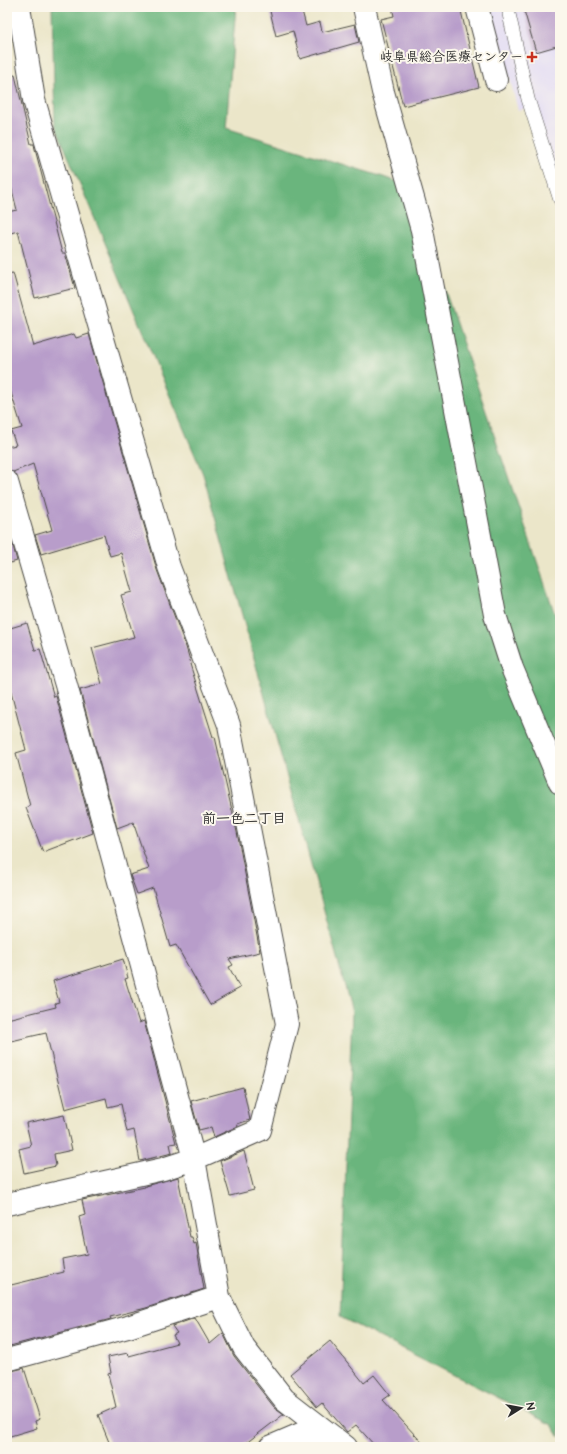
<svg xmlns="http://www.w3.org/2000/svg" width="567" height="1454" font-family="'Architects Daughter','Klee One',sans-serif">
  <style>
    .built { fill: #ddd5f6 }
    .forest { fill: #6ab57d; stroke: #4a7054 }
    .building { fill: #b89dca }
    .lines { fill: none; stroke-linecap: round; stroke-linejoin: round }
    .lane-casing { stroke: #484743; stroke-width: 14 }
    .street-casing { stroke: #484743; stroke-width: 24 }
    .lane { stroke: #fff; stroke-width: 13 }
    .street { stroke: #fff; stroke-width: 22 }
    .poi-dot { fill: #c8321e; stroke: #fbf7ec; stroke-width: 1.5 }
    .labels { text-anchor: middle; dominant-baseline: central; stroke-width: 4; stroke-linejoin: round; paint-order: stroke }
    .poi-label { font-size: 13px; font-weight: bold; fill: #2b2b2b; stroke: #fbf7ec; text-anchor: end }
    .neighbourhood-label { font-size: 14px; font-weight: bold; fill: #2b2b2b; stroke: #fbf7ec }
  </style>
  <rect width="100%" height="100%" fill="#fbf7ec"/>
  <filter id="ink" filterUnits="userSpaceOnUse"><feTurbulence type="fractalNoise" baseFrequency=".025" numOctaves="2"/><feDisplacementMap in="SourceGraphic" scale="8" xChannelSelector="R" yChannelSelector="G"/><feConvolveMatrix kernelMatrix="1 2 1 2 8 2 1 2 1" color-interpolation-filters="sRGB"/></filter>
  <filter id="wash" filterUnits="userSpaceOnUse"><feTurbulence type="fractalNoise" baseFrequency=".012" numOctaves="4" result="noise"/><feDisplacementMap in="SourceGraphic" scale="16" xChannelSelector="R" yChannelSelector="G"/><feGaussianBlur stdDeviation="0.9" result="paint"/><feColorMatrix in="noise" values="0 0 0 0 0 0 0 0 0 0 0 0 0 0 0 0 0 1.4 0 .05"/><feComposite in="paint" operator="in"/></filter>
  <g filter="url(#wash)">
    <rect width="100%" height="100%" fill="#ebe6c9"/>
    <path class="built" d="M491,7h69v197l-29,-97 -13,3z"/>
    <path class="forest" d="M52,7h184l-10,121 183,57 151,444v808l-8,-12 -212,-108 12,-305 -149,-538 -148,-349z"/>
    <g id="blocks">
      <path class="building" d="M269,7h32l5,19 14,-4 2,10 33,-8 4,18 -59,17 -7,-28 -17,5z
        M392,7h68l19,80 -76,19 -22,-87 13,-3z
        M523,7h37v38l-24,7z
        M15,75l16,69h3l1,5 27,104h3l10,35 -40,10 -17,-67 -11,3v-22l10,-2 -10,-40v-94z
        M13,273l20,73 41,-12 2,4 13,-4 68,236 29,77 5,17h-1l23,73h2l22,95 23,120 -31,7 4,6 -4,2 11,21 -30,17 -34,-60 -6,2 -17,-59 -16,6 -7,-19 19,-6 -16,-47 -16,6 -37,-138 22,-6 -10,-36 42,-11 -13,-42 11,-3 -11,-39 -11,3 -6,-21 -63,19 -6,-19 17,-5 -19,-66 -20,8 -6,-2v-23l9,-2 -5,-14 11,-3 -15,-48v-106z
        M12,542l5,19 -10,3v-20z
        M27,623l8,27 5,-1 14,48 2,-1 37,137 -50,19 -17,-44 4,-2 -14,-53 10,-3 -19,-73v-48z
        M123,959l5,19 -3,1 14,44 5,-2 32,122 -6,1 2,9 -32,8 -6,-31 -7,2 -6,-28 -13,3 -2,-9 -41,11 -19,-76 -39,9v-23l49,-12 -1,-4 4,-1 -6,-21z
        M243,1087l7,33 -13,4 1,2 -24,11 -3,-10 -12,3 -8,-29z
        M64,1115l8,35 -18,4 2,12 -32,7 -5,-24 12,-3 -5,-23z
        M244,1151l10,39 -24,6 -10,-35z
        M178,1177l12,60h2l2,7 2,-1 8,46 -58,19 -36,9 1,2 -101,27 -3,-13v-47l57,-14 -2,-13 25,-5 -8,-37 6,-2 -3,-15 63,-13v-1z
        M195,1318l15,26 13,-11 11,23 40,51 10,7 -43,33h-130l-13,-32 18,-8 -8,-33 3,-1 -3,-16 20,-4 1,3 48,-13 -4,-8 4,-2 -5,-7z
        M330,1341l34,42 10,-8 16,20 -7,5 43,47h-50l-20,-22 -9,7 -25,-29 -5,4 -27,-33z
        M24,1368l16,51 -5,2 2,7 -30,9v-65z"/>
    </g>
  </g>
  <g filter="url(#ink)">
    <use href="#blocks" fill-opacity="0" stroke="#484743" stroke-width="1"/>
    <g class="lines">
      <defs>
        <path id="lane" d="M509,14l19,85 32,101"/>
        <path id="street" d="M364,7l19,85 39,138 73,385 17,53 48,115
          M477,7l19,73
          M7,482l59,203 128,474 25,138 25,51 40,51 62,48
          M7,1204l156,-35 31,-10 66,-29 27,-106 -58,-299 -60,-158 -135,-467 -15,-93
          M7,1360l121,-33 91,-30
          M305,1432l13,15
          M270,1447l35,-15 9,-9"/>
      </defs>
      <use href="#lane" class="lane-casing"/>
      <use href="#street" class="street-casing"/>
      <use href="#lane" class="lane"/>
      <use href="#street" class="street"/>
    </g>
  </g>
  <path class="poi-dot" d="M530 51h4v4h4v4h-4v4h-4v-4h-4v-4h4z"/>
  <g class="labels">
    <g class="poi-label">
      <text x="523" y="57">岐阜県総合医療センター</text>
    </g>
    <g class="neighbourhood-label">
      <text x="244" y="819">前一色二丁目</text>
    </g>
  </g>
  <rect width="567" height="1454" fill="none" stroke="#fbf7ec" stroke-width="24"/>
  <g transform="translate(521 1408) rotate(79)" stroke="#fbf7ec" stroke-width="3" paint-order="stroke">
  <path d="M0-3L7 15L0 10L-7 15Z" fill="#2b2b2b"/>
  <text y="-6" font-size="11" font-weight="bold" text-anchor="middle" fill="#2b2b2b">N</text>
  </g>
</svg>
